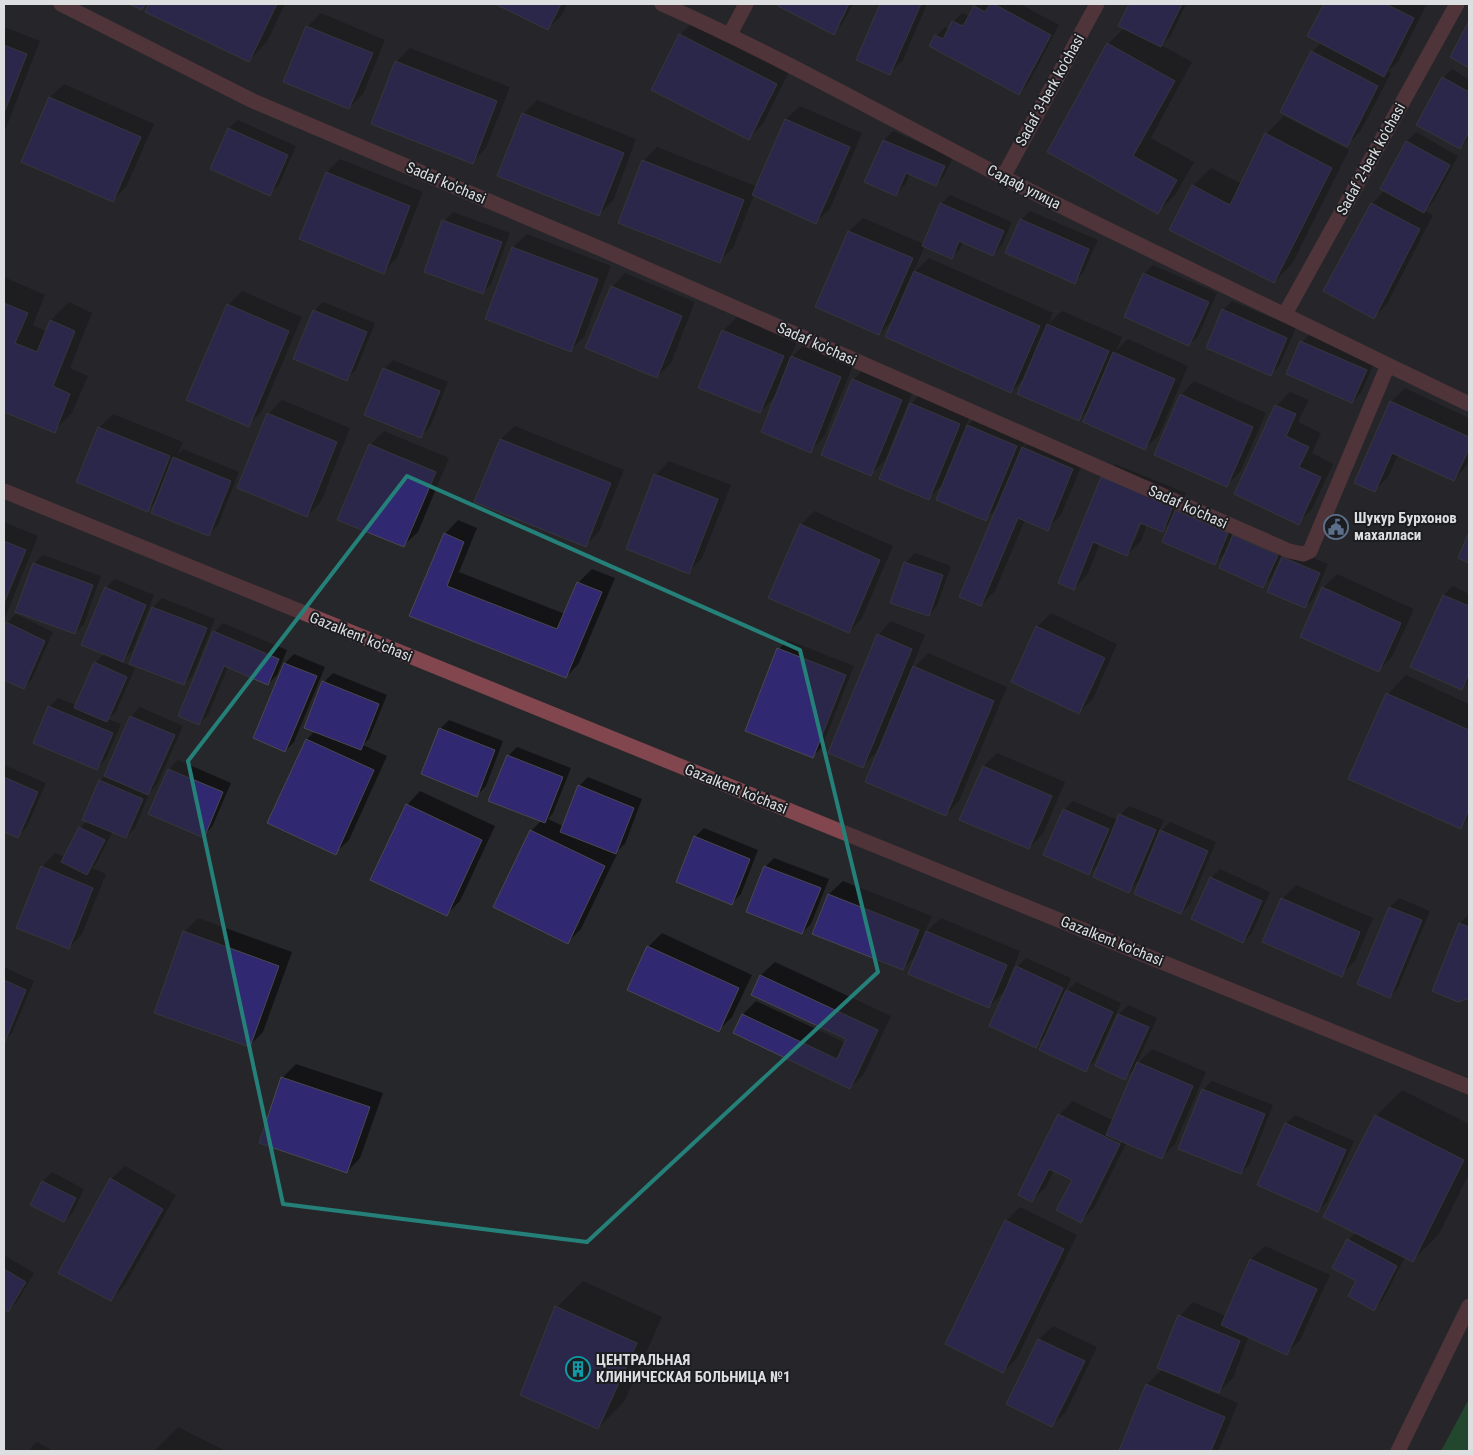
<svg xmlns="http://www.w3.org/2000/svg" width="1473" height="1455" font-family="'Roboto Condensed',sans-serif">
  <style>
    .forest { fill: #1e7033 }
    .shadow { fill: #0007; fill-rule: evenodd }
    .building { fill: #312872; stroke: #49494e }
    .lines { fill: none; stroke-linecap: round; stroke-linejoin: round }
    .minor { stroke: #81464e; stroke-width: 15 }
    .marked { fill: none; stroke: #248079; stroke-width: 4; stroke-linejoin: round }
    .labels { text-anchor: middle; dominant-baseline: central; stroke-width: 4; stroke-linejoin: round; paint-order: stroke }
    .street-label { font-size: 15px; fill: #dddee0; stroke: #1c1d21 }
    .poi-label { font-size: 15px; font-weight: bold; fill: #dddee0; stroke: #1c1d21; text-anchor: start }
  </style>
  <rect width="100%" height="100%" fill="#26272a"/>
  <path class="forest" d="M1469,1399v52h-28z"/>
  <path class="shadow" d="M151,4h134l-18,38 -18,18 -102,-49z
    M498,4h69l-5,11 -14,13z
    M780,4h73l-11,20 -9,9 -54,-27z
    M881,4h46l-24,56 -13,13 -33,-14z
    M977,4h43l39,21 -31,59 -9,9 -83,-57 9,-9 4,2 4,-7 9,-9 7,3z
    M1130,4h56l-16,33 -9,8 31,17 -41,76 43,24 -18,32 -18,18 -109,-61 59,-107 16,-16 -4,-3z
    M1325,4h102l-29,58 -10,9 3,2 -31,59 -14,13 -34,-93 10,-10 -14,-7z
    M321,13l64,27 -22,54 -14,14 -42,-81z
    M694,21l96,49 -27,54 -14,14 -69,-103z
    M4,27l36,14 -36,92z
    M410,48l100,39 -24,61 -14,14 -76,-100z
    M1452,69l17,10v59l-9,10 -17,-70z
    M64,84l90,40 -28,63 -14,14 -90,-40 28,-64z
    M537,100l99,39 -23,62 -14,13 -76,-100z
    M800,106l62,27 -32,76 -14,13 -62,-27 -21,53 -14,13 -76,-100 14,-14 101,40 28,-68z
    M1284,116l65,34 -57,114 -18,18 -81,-96 18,-18 31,16 24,-50z
    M238,120l58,26 -17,39 -9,9 -58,-26 17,-40z
    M893,131l60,26 -9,19 -9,9 -25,-11 -5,11 -9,9 -30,-13 18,-41z
    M1416,132l42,24 -25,46 -8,9 8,4 -46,89 -13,13 -2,-113 13,-14 22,-49z
    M340,159l83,33 -26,66 -14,14 -83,-33 27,-67z
    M950,195l62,27 -10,23 -9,9 -30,-12 -3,7 -9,9 -26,-12 -12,27 16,-15 124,55 -4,10 13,-12 60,26 -6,14 12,-12 60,27 -29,69 -14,13 -55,-39 -11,10 -54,-41 -14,14 -117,-73 -15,15 -62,-27 32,-76 14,-13 61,26 17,-40z
    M1030,211l68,29 -15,33 -9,9 -53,-62z
    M453,212l57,21 -19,51 -9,9 -38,-72z
    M527,234l84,32 -27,71 -14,13 -84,-31 27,-72z
    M1153,265l64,28 -19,43 -9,9 -45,-71z
    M625,273l70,29 -24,61 -14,14 -45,-90z
    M4,277l41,18 -12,30 13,6 5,-11 18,-18 23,11 -22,55 18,8 -16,37 -18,18 -50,-21z
    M242,291l60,26 -40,94 -14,14 -20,-120z
    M1232,301l64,27 -17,38 -9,9 -47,-65z
    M323,302l52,21 -19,47 -9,9 -33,-68z
    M737,317l60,25 -8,18 17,-17 48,20 -30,74 -14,14 -33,-56 -17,17 -37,-81z
    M1311,333l64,28 -14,32 -9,9 -50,-60z
    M393,360l55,22 -18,45 -9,9 -37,-67z
    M867,366l48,20 -30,74 -14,14 -18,-94z
    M1194,381l72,32 -26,59 -13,13 -46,-90z
    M1405,388l64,30v45l-15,17 -56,-25 -10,22 -14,14 17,-89z
    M924,390l48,20 -7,18 16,-16 49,20 -7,16 14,-14 49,21 -25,60 -14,14 -22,-9 -30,71 -14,14 17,-98 -13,13 -41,-37 -15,15 -18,-94z
    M1290,392l19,8 -11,22 23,11 -9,20 21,11 -21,45 -14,14 -22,-117z
    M282,400l68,28 -29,74 -14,14 -39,-102z
    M113,414l70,28 -5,12 5,-5 56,23 -21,53 -9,9 -52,-34 -9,10 -49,-82z
    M515,426l109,44 -25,62 -14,14 -109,-45 25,-62z
    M384,431l65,27 -31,74 -14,13 -34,-100z
    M669,461l62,24 -29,73 -13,14 -62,-24 29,-73z
    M1115,464l71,29 -6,15 56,16 -12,30 -9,9 -42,-43 -11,11 -15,-7 -6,17 -14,14 -27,-11 -13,31 -13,14 28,-111zM1141,517l3,1 -9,22h-3z
    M814,511l79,35 -31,72 -13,14 -48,-107z
    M458,520l19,8 -18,44 106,42 13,-31 14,-14 23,9 -36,85 -13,14 -155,-62 34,-81z
    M4,522l34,14 -34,84z
    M1243,527l43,19 -15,32 -9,9 -28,-51z
    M1292,549l36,15 -14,34 -9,9 -25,-46z
    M915,553l36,13 -14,40 -9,9 -36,-13 14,-40z
    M43,555l58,21 -17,48 -9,9 -41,-69z
    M1337,574l77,35 -22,48 -14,14 -55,-83z
    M115,579l39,16 -22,56 -11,11 14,6 -19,44 -8,7 13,5 -15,35 -9,9 -48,-61 9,-9 18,7 19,-42 10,-10 1,-65z
    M1453,586l16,8v87l-8,8 -49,-23 32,-71z
    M162,598l53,21 -22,56 -9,9 -53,-21 22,-56z
    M1051,613l66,31 -24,55 -14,13 -42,-85z
    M16,614l37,18 -21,47 -9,9 -19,-9v-48l3,-8z
    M891,621l34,14 -15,37 18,-19 79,34 -48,114 -13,14 -66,-66 -17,17 15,-131z
    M223,623l64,27 -10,25 -9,9 -40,-17 -20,48 -9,9 15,-92z
    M788,640l66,26 -32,81 -9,9 -34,-107z
    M294,654l31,13 -31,75 -9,9 -31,-13 31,-75z
    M333,673l54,22 -18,44 -6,6 24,11 -38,84 -14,13 -66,-30 38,-84 8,-8 9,-49z
    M1406,675l63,29v114l-9,9 -110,-49 38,-84z
    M140,707l43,19 -26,59 -7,7 -15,36 -9,9 -13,-6 -17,33 -4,4 14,6 -24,60 -13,14 -27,-81 13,-14 10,4 15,-29 7,-7 13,-40 5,-6 26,-59z
    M449,720l54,21 -17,45 -9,9 -37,-66z
    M517,747l54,21 -18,45 -5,6 15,7 16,-40 9,-9 54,22 -17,45 -9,8h2l-37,77 -13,13 -37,-111 10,-10 -33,-65z
    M997,753l68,29 -22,52 -14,14 -45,-82z
    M178,760l53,23 -19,44 -9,9 -53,-22 19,-45z
    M4,765l42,18 -19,44 -9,9 -14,-6z
    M420,791l75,35 -35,75 -13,13 -40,-109z
    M1073,801l45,19 2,-5 9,-9 35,14 -6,14 12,-12 46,20 -26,62 -9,9 -40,-34 -12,12 -29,-29 -11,12 -25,-64z
    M704,828l54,22 -17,44 -9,9 -37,-66z
    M774,858l55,21 -18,45 -9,9 -37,-66z
    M1220,869l50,23 -18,41 -9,9 -32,-64z
    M843,881l89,35 -8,18 17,-16 79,33 -12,30 2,1 7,-15 9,-9 45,20 -6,15 11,-11 45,21 -27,59 -9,9 -38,-36 -12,11 -29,-56 -17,17 -71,-53 -15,15 -89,-35 15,-40z
    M1296,885l77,33 -18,43 -14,14 -59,-76z
    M1399,898l31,13 -32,77 -9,9 -31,-13 32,-77z
    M1469,914v83l-11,4 2,-78z
    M198,918l94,34 -29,80 -14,14 -65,-114z
    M662,933l90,42 -20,42 -13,13 -71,-83z
    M775,962l116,54 -27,58 -14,14 -107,-74 13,-13 90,42 2,-4 -95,-45 8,-19z
    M4,967l30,14 -22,52 -8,9z
    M1128,1005l29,13 -21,47 16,-16 54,23 -31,72 -13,13 -35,-15 -33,66 -13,13 -8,-42 -19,-9 -8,17 -14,13 -12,-6 39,-79 14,-14 41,20 22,-54 -11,11 -28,-12 22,-52zM1121,1138l2,1 -33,68h-3z
    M296,1064l87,29 -23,65 -13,14 -65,-94z
    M1212,1081l61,24 -23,59 -9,9 -38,-83z
    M1402,1090l67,34v50l-30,60 -26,26 -8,-3 -22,43 -9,9 -16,-29 -10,-40 9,-8 19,-116z
    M1295,1115l59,26 -27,61 -9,9 -59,-27 27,-60z
    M125,1166l51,29 -51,90 -14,14v-120z
    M52,1172l32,17 -11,23 -9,9 -32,-17 11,-23z
    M1020,1207l57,28 -60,123 -14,14 3,-151z
    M1265,1246l65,29 -30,65 -13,13 -38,-17 -16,42 -14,14 -30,-12 -1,2 50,21 -20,48h-98l27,-67 16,-15 17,-53 13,-14 33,14 25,-57z
    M4,1255l30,18 -17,29 -9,9 -4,-3z
    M583,1281l79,36 -38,85 -26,26 -41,-121z
    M1053,1326l44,21 -31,65 -14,13 -44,-21 31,-65z
    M178,1427l48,24h-72z
    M37,1442l17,9h-26z"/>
  <path class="building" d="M129,4h16l-3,6z
    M149,4h128l-28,58 -104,-50z
    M495,4h66l-13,26z
    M779,4h70l-15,31 -56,-29z
    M880,4h41l-31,71 -34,-15z
    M990,4h4l57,31 -32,60 -90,-49 6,-11 8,4 9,-18 11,5 11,-20 11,6z
    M1129,4h53l-21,43 -43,-21z
    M1324,4h62l28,14 -30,59 -77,-41z
    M1469,21v47l-19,-11z
    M306,26l67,27 -24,56 -66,-27z
    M679,34l98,50 -28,56 -98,-50z
    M1107,43l68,38 -42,75 44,24 -19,34 -111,-62z
    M4,45l23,9 -23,59z
    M1311,51l67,35 -31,61 -67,-35z
    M395,61l102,40 -24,63 -102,-40z
    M1442,77l27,15v40l-9,17 -44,-24z
    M49,97l92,40 -28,65 -92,-40z
    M522,113l102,40 -25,63 -102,-40z
    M785,119l65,28 -34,77 -64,-29z
    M228,128l60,27 -18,41 -60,-27z
    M1265,133l67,35 -58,115 -105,-53 23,-45 38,20z
    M883,140l62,26 -9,20 -30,-13 -10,23 -32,-14z
    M1406,141l44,24 -26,48 -44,-24z
    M642,160l102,40 -24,63 -102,-40z
    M326,172l84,34 -26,68 -85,-35z
    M940,203l64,28 -11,25 -34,-15 -7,18 -30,-13z
    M1371,203l49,26 -46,90 -51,-28z
    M1020,219l69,30 -14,35 -70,-31z
    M442,220l60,22 -19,52 -59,-22z
    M848,231l65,27 -34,77 -64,-28z
    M512,247l86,32 -27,73 -86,-33z
    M914,271l126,55 -29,67 -126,-56z
    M1143,273l66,29 -20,44 -65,-29z
    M611,286l71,30 -25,62 -72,-30z
    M4,303l24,10 -13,30 22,9 13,-32 25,11 -22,55 17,8 -15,39 -51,-21z
    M227,304l62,27 -40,96 -63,-27z
    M1222,309l65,29 -16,38 -65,-28z
    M313,310l54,22 -20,49 -54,-22z
    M1047,324l62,27 -30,70 -62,-27z
    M722,330l62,26 -24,57 -62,-25z
    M1300,341l67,29 -15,33 -66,-29z
    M1113,352l62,27 -30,71 -62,-28z
    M791,356l50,21 -30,76 -50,-21z
    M383,368l57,23 -19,47 -57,-23z
    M852,379l50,21 -31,76 -50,-21z
    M1180,394l73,33 -26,60 -73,-32z
    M1390,401l79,36v12l-15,32 -62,-28 -17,39 -21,-9z
    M910,403l50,21 -31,76 -50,-21z
    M1275,405l21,9 -10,22 23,11 -10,20 22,10 -22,48 -65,-31z
    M267,413l70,29 -30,75 -70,-29z
    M967,425l50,21 -31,75 -50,-21z
    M98,427l72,29 -22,56 -72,-30z
    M500,439l111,44 -25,64 -112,-45z
    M369,444l67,28 -32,75 -67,-27z
    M1022,447l51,22 -25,62 -30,-13 -37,88 -22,-9z
    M173,457l58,24 -22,55 -58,-23z
    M654,474l64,25 -29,75 -63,-25z
    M1101,477l72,29 -10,26 -23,-9 -13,33 -34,-14 -19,48 -16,-7z
    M1175,510l53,23 -13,32 -53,-23z
    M800,524l80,36 -31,73 -81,-35z
    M1469,532v31l-11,-5z
    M444,533l20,9 -17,44 110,43 20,-47 25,10 -36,86 -157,-62z
    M1233,535l45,20 -15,33 -44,-20z
    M4,541l22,9 -22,53z
    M1282,557l38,16 -15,35 -38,-16z
    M904,562l39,13 -14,41 -39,-13z
    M33,563l60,22 -18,49 -60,-22z
    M105,587l41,18 -23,57 -42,-17z
    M1322,587l79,36 -22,49 -79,-35z
    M1443,595l26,11v67l-7,17 -52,-23z
    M152,607l55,21 -23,57 -55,-21z
    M6,622l39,19 -21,48 -20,-9v-52z
    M1036,626l69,32 -26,56 -68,-32z
    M213,631l66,28 -11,26 -44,-19 -25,59 -21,-9z
    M877,634l35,15 -49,119 -35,-15z
    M777,648l69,27 -33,83 -68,-27z
    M94,662l33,15 -20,45 -33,-14z
    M284,663l33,13 -32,76 -32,-14z
    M913,666l81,35 -48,115 -81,-34z
    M322,681l57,23 -18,46 -57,-22z
    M1386,693l83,37v79l-8,20 -113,-50z
    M48,706l65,27 -16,37 -64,-27z
    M130,716l45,19 -27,60 -44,-19z
    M439,728l56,22 -18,47 -56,-23z
    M306,739l68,31 -38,85 -69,-32z
    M507,755l56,22 -18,46 -57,-22z
    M983,766l69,30 -23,53 -70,-29z
    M168,769l55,23 -19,46 -56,-24z
    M4,777l34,15 -20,46 -14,-6z
    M99,780l44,19 -17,39 -44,-18z
    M578,785l56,23 -18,46 -56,-22z
    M406,804l76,36 -35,76 -77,-36z
    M1063,809l46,20 -20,46 -46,-20z
    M1119,814l37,16 -27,63 -36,-16z
    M79,827l26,13 -18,35 -26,-13z
    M530,830l75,36 -37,78 -75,-37z
    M1160,830l48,21 -27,63 -47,-20z
    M694,836l56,23 -18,46 -56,-23z
    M41,866l52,22 -24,61 -53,-21z
    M764,866l57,22 -19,46 -56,-22z
    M1210,877l52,24 -19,42 -52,-24z
    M828,894l91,36 -16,40 -91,-36z
    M1281,898l79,34 -18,45 -80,-35z
    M1389,907l33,13 -32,78 -33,-14z
    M1459,923l10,4v71l-11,4 -26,-11z
    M183,931l96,35 -29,81 -96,-34z
    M926,931l81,34 -18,43 -81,-34z
    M647,946l92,42 -20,44 -92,-42z
    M1016,966l47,22 -27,60 -47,-22z
    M760,975l118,55 -28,59 -117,-56 9,-19 95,45 9,-20 -95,-44z
    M4,980l22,10 -22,54z
    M1066,990l47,22 -27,60 -47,-22z
    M1118,1014l31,13 -24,53 -30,-14z
    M1137,1062l56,24 -31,73 -56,-24z
    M281,1077l89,30 -23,66 -88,-30z
    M1202,1089l63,25 -24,60 -63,-25z
    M1058,1114l62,30 -39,79 -25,-13 16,-30 -23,-11 -17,33 -14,-7z
    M1375,1115l89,45 -51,102 -90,-45z
    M1285,1123l61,27 -28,62 -61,-27z
    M110,1178l53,31 -52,92 -53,-28z
    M42,1181l34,17 -12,24 -34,-17z
    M1005,1220l59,29 -61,124 -58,-29z
    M1347,1239l50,27 -23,45 -26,-15 8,-15 -24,-13z
    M1250,1259l67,30 -30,66 -66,-30z
    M4,1269l22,13 -18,30 -4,-3z
    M555,1306l82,37 -39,86 -78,-34z
    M1178,1315l62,26 -21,52 -62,-25z
    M1038,1339l47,22 -33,66 -46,-23z
    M1146,1384l79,33 -14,34h-92z"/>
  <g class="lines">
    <path class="minor" d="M61,4l190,96 362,154 676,297 14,3 7,-3 78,-186 81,39
      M662,4c117,52 228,115 341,173 127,65 257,125 385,188
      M730,34l16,-30
      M1003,177l94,-173
      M1285,314l172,-310
      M4,491l1465,596
      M1398,1451l71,-145"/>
  </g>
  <path d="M0 0H1473V1455H0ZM407,476l393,174 78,322 -291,270 -304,-38 -95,-443z" fill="#26272a" fill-opacity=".55" fill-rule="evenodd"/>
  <path class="marked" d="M407,476l393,174 78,322 -291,270 -304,-38 -95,-443z"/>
  <defs>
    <symbol id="civic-ring" viewBox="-11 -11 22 22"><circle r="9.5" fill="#1c1d21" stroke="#5c6f8a" stroke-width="1.5"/><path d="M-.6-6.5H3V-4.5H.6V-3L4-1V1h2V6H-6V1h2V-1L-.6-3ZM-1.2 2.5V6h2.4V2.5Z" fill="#5c6f8a"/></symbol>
    <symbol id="building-ring" viewBox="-11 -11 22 22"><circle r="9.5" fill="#1c1d21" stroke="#0f9aa8" stroke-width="1.5"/><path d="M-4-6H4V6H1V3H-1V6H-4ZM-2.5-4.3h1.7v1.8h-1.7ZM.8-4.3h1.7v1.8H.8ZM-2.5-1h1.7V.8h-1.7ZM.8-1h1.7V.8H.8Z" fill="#0f9aa8"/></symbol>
  </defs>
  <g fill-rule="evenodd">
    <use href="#civic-ring" x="1322" y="513" width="28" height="28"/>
    <use href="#building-ring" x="564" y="1355" width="28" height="28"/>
  </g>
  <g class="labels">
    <g class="street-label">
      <text transform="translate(1050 90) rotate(-61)">Sadaf 3-berk ko'chasi</text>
      <text transform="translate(1371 159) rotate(-61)">Sadaf 2-berk ko'chasi</text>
      <text transform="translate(446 183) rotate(23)">Sadaf ko'chasi</text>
      <text transform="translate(1024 187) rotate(27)">Садаф улица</text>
      <text transform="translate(817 344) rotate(24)">Sadaf ko'chasi</text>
      <text transform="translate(1188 507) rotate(24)">Sadaf ko'chasi</text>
      <text transform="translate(361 637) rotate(22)">Gazalkent ko'chasi</text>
      <text transform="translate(736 789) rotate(22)">Gazalkent ko'chasi</text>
      <text transform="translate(1112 941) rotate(22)">Gazalkent ko'chasi</text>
    </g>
    <g class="poi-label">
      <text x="1354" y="518">Шукур Бурхонов<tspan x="1354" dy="17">махалласи</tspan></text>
      <text x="596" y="1360">ЦЕНТРАЛЬНАЯ<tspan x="596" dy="17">КЛИНИЧЕСКАЯ БОЛЬНИЦА №1</tspan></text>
    </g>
  </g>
  <rect width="1473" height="1455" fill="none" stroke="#dddee0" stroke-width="10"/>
</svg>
